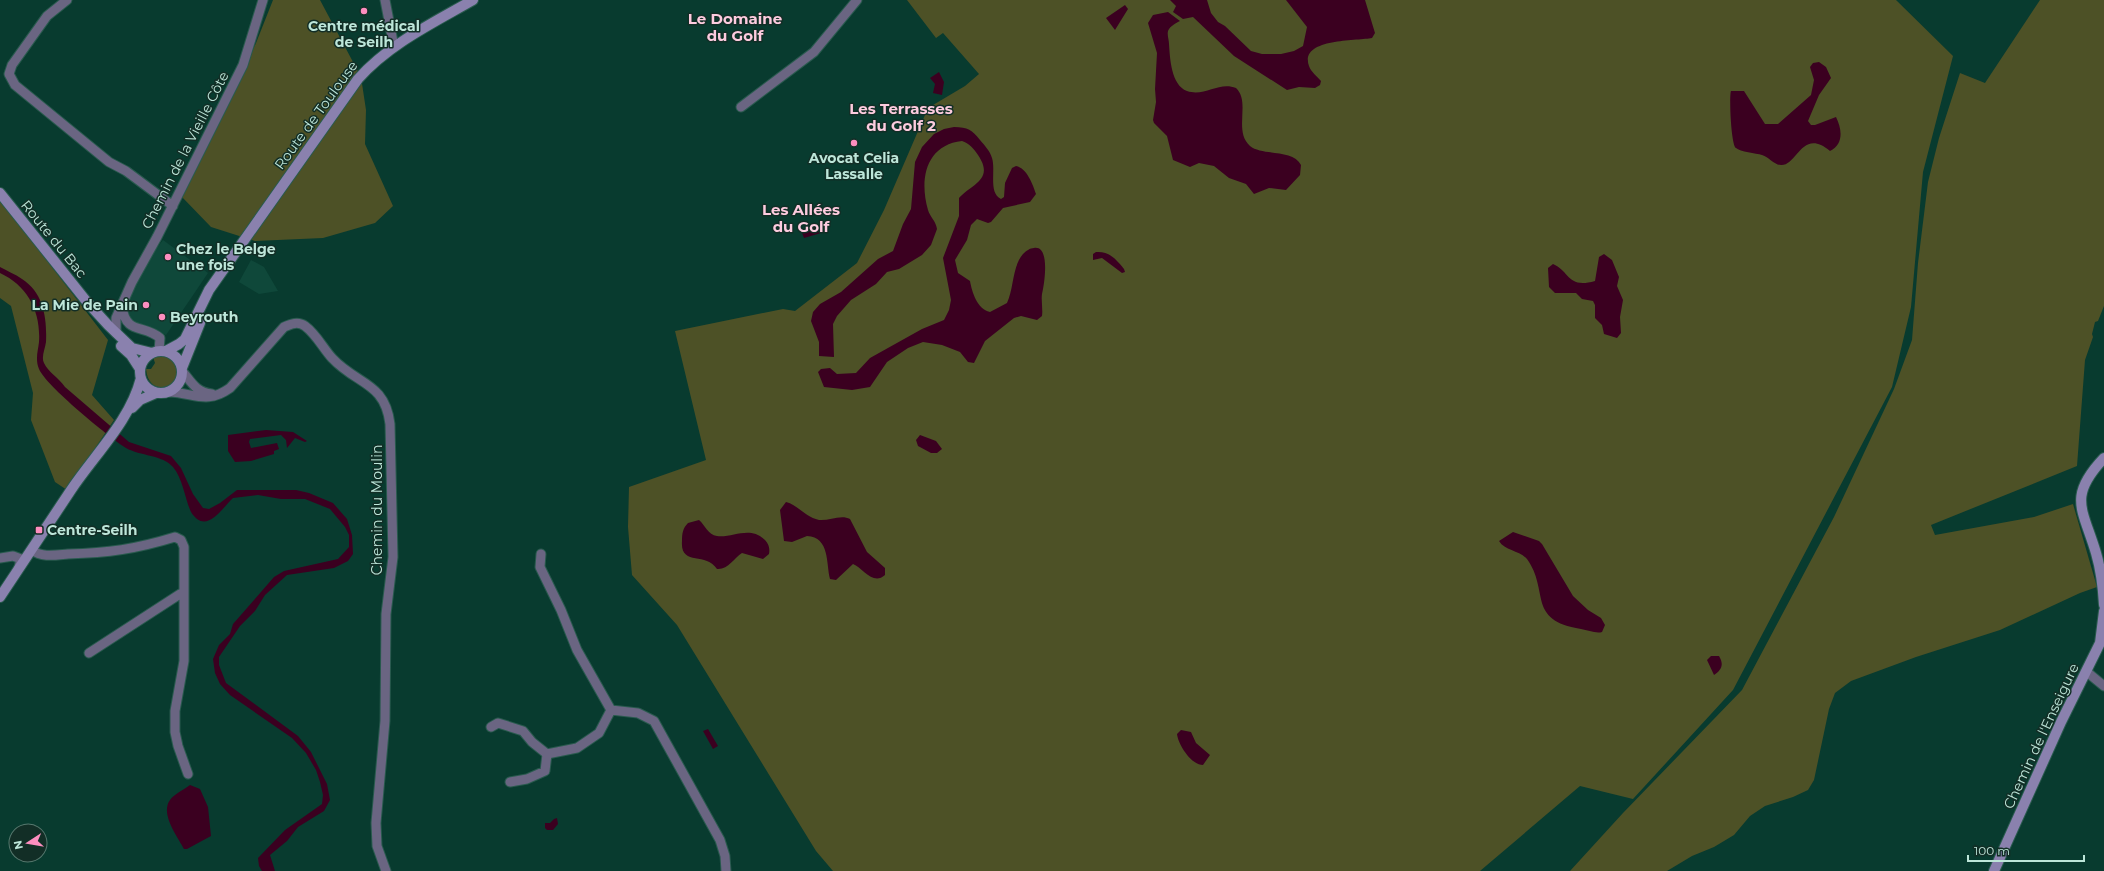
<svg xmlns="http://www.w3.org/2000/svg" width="2104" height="871" font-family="Montserrat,sans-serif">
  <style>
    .built { fill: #0f483a }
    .green { fill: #4d5126 }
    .water { fill: #3b0020 }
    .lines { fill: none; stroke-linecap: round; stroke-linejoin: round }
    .street-casing { stroke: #295a4e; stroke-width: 11 }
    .secondary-casing { stroke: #295a4e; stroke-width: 12 }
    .street { stroke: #6a6582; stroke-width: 9 }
    .secondary { stroke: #8a81ae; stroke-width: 10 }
    .poi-dot { fill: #fd8ebf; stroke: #122e26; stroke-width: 1.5 }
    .labels { text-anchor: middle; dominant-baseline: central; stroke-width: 3; stroke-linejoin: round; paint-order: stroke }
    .poi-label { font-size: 14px; font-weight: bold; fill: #bde6d9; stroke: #122e26; text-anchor: start }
    .street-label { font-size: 14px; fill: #bde6d9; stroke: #122e26 }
    .neighbourhood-label { font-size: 15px; font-weight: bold; fill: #fdccdf; stroke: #122e26 }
  </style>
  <rect width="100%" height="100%" fill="#083b2f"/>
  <path class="built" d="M163,240l45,33 -42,62 -13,-7 -15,-2 -6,-4 -5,-9 3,-21 19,-34z
    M251,260l13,7 14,24 -19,3 -20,-12z"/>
  <path class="green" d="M273,0h47l41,77 5,33 -1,34 28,62 -18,17 -52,15 -68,3 -44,-14 -29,-30 74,-154z
    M907,0h989l57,56 -30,116 -12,135 -19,80 -159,303 -100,109 -53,-13 -100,85h-647l-17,-20 -139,-226 -45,-50 -4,-48 1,-40 77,-27 -31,-129 108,-22 12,2 62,-48 27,-53 44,-102 37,-22 14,-12 -36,-41 -7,5z
    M2040,0h64v306l-6,15 -3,1 -3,12 1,3 -8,23 -8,106 -146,59 4,10 99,-18 39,-13 24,83 -17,6 -80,37 -84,27 -65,24 -16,12 -6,16 -15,71 -6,10 -15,7 -28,9 -15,10 -16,19 -20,12 -22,9 -25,15h-97l53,-58 119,-123 92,-173 60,-128 18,-49 6,-77 10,-81 11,-44 21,-65 25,10z
    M0,201l11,13 97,126 -16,55 22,25 -47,70 -12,-8 -24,-62 2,-27 -22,-87 -11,-8z
    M159,355c6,0 12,1 16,7 15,21 -26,41 -29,7h5l4,-6 -2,-6z"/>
  <path class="water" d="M1170,0h37l4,13 7,9 7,4 26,25 11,3h19l13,-3 9,-5 4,-19 -21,-27h79l10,33 -3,5c-15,3 -73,0 -63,28 2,6 8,10 12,15l-1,4 -5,3 -16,-1 -12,3 -53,-34 -41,-39 -10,2 -10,-7 3,-6z
    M1125,5l3,4 -13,21 -9,-12z
    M1168,12l12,9c-4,2 -10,5 -12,10 -1,4 1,9 1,13 1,14 2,41 18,47 18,6 32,-10 49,-3 15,14 -3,43 14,58 12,10 43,3 51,19l-1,10 -14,15 -17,-2 -15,6 -8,-10 -17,-6 -15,-12 -15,-3 -9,4 -17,-7 -6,-24 -13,-13 -1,-3 3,-18 -1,-13 2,-36 -9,-30 5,-8z
    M1819,62l7,5 5,11 -12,17 -11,26 3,4h4l21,-8c6,12 8,27 -6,34 -28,-24 -33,15 -49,14 -7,0 -12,-8 -19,-10 -6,-2 -22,-3 -26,-7 -5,-3 -7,-52 -5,-57h13l21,33h13l33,-29 3,-15 -4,-13 3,-4z
    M939,72l5,10 -2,13 -9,-2 2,-9 -5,-6z
    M954,127c14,0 18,3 26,13 5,6 10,11 12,18 4,12 -4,35 9,41l3,-2 1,-14 7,-15 4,-2c11,2 17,19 20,28l-6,8 -27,6 -12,14 -3,1 -11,-4 -6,6 -4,15 -12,20 3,13 12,8c2,11 7,28 20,31l17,-9c7,-15 5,-36 16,-49 3,-3 7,-6 11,-6 17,-3 10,38 8,46 -1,7 1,15 0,22l-5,4 -16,-4 -7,2 -29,23 -11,22 -6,-1 -8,-10 -18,-7 -19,-3 -15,6 -21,14 -17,25 -18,3 -28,-3 -6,-15 3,-3 9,-1 7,6 19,-1 14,-15 52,-29 22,-9 5,-10 2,-10 -8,-42 16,-42v-18c12,-14 36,-18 19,-43 -4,-6 -9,-12 -16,-14 -36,4 -43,38 -34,69 2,7 8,11 9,19l-6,16 -9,10 -23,14 -12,3 -11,12 -25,16 -14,16 -4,8 1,33 -15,-1v-14l-8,-21 2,-9 7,-8 21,-12 37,-33 15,-8 10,-27 8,-15 4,-47 7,-15 12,-13 10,-5z
    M819,225l2,8 -17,5 -3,-8z
    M1096,252c13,-1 20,7 28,17l1,3 -3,1 -20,-15 -9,2v-6z
    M1604,254l8,6 7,17 -2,9 6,14 -3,17 1,16 -4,5 -13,-4 -2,-9 -7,-7v-13l-2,-4 -11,-2 -6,-6h-21l-6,-6 -1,-19 5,-4c17,7 14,25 42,17l4,-24z
    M0,267c7,4 15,7 22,12 22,14 25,40 24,63 -1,7 -5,15 -2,21 4,9 15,15 21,24l64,55 42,14 10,12 12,26 10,14 6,1 11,-6 17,-13h59l13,3 24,10 14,16 5,16 1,19 -5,7 -14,7 -47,7 -22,20 -10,16 -15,15 -21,31v8l7,18 72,53 13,16 16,32 3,16 -6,11 -26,16 -11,14 -17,14 5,16h-13l-3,-5 -1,-8 27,-28 37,-26 1,-9 -3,-13 -4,-12 -10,-17 -14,-15 -62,-43 -10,-11 -5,-11 -2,-14 6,-14 11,-11 3,-10 41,-47 10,-6 54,-12 11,-12v-12l-4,-8 -15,-18 -25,-10h-24l-23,-4 -25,3c-11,10 -27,38 -42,14 -6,-13 -8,-33 -18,-45 -10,-12 -33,-11 -47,-19 -17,-11 -80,-62 -87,-79 -4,-10 -1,-18 0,-27 2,-30 -11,-56 -39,-69z
    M266,430l27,2 14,9 -2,1 -10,-4 -8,10 -1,-8 -5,-5 -31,4 -1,3 2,6 26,-5 2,6 -5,2v3l-23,7 -16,1 -7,-11v-16z
    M920,435l16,6 6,8 -5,4h-6l-13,-7 -2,-6z
    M786,502c12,3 19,15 33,18 10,1 22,-6 31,-1l17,33 18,16v7c-12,11 -22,-7 -32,-11l-17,16 -6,-1c-4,-15 0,-42 -23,-43l-15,6 -8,-1 -4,-31z
    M699,520c6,5 9,15 18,16 16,2 33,-11 48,4 4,4 5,9 4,14l-6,5 -21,-6c-8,5 -14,17 -25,16 -11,-18 -37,-2 -35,-28 0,-8 1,-13 6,-18z
    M1513,532l26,9 3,3 31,52 15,14 13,8 4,7 -3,7c-6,2 -14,-2 -21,-3 -55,-9 -31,-38 -54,-70 -8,-9 -22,-8 -28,-18z
    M1711,656h8c5,8 3,14 -5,19l-7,-15z
    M708,729l10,17 -5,3 -10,-18z
    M1181,730l10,2 5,11 14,12 -7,10c-12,0 -25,-21 -26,-31z
    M190,785l10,4 8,18 3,29 -24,13h-3c-7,-13 -24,-35 -14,-49 4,-6 15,-11 20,-15z
    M557,818l1,6 -5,6h-6l-2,-2v-5h5l4,-4z"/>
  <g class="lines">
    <defs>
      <path id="street" d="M67,0l-20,16 -35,49 -3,9 6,11 94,77 17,9 47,35
        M385,0l9,47
        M741,107l73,-55 43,-52
        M122,307c4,28 22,17 38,31l-1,13
        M116,333v-15l16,-36 25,-45 86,-172 20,-65
        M183,372c9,11 13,20 29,22
        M169,392c26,1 37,13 61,-4l54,-61c7,-3 14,-6 21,-1 11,8 18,22 27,32 25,27 53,24 58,66l3,133 -7,57 -1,107 -9,102 1,23 9,25
        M32,550c10,8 24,5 36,4 40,-1 68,-5 107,-17l6,3 3,7v114l-9,50v21l3,14 10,28
        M541,554l-1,13 21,43 16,40 34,60 27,3 16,8 66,119 5,16 1,15
        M0,558l13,-2 8,3 -2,8
        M89,653l91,-59 3,-1
        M2087,672l17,14
        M491,727l7,-4 25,8 9,11 15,12 30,-6 22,-15 12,-23
        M510,782l17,-3 18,-8 2,-17"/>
      <path id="secondary" d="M0,193l87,109 21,23 24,23 20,5
        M121,346l10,9 9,14
        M140 372a21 21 0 1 1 42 0a21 21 0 1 1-42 0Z
        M166,351l13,-7 6,-5 24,-49 149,-211c31,-35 75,-56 115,-79
        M182,368l18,-45
        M132,408l8,-8 16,-7
        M2104,458c-37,39 -21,51 -8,95 5,17 7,34 8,52
        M0,597c24,-36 47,-71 71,-107 24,-36 59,-69 70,-112
        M1994,871l67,-149 39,-79 4,-32"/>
    </defs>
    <use href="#street" class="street-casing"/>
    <use href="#secondary" class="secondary-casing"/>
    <use href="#street" class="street"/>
    <use href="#secondary" class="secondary"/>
  </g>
  <g class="poi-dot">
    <circle cx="364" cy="11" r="4"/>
    <circle cx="854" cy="143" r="4"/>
    <circle cx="168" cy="257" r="4"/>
    <circle cx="146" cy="305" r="4"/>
    <circle cx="162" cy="317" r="4"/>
    <rect x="35" y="526" width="8" height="8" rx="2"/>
  </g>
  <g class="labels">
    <g class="poi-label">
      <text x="364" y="26" text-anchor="middle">Centre médical<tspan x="364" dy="16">de Seilh</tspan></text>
      <text x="854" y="158" text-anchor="middle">Avocat Celia<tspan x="854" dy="16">Lassalle</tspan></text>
      <text x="176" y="249">Chez le Belge<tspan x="176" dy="16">une fois</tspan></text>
      <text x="138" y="305" text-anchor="end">La Mie de Pain</text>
      <text x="170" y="317">Beyrouth</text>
      <text x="47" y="530">Centre-Seilh</text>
    </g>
    <g class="street-label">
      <text transform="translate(316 115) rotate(-54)">Route de Toulouse</text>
      <text transform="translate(185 150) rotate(-63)">Chemin de la Vieille Côte</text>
      <text transform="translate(54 239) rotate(51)">Route du Bac</text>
      <text transform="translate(377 510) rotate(-90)">Chemin du Moulin</text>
      <text transform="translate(2041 736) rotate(-65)">Chemin de l'Enseigure</text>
    </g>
    <g class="neighbourhood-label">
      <text x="735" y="18">Le Domaine<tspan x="735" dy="17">du Golf</tspan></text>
      <text x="901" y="108">Les Terrasses<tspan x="901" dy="17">du Golf 2</tspan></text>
      <text x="801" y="209">Les Allées<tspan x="801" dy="17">du Golf</tspan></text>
    </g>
  </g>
  <g transform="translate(28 843) rotate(258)"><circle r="19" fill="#122e26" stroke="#56786e"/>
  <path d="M0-3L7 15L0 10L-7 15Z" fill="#fd8ebf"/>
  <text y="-6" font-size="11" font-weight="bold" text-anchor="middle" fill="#bde6d9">N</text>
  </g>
  <path d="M1968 855v6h116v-6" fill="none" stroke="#bde6d9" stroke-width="2"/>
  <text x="1974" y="855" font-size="12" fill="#bde6d9" stroke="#122e26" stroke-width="3" paint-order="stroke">100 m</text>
</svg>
